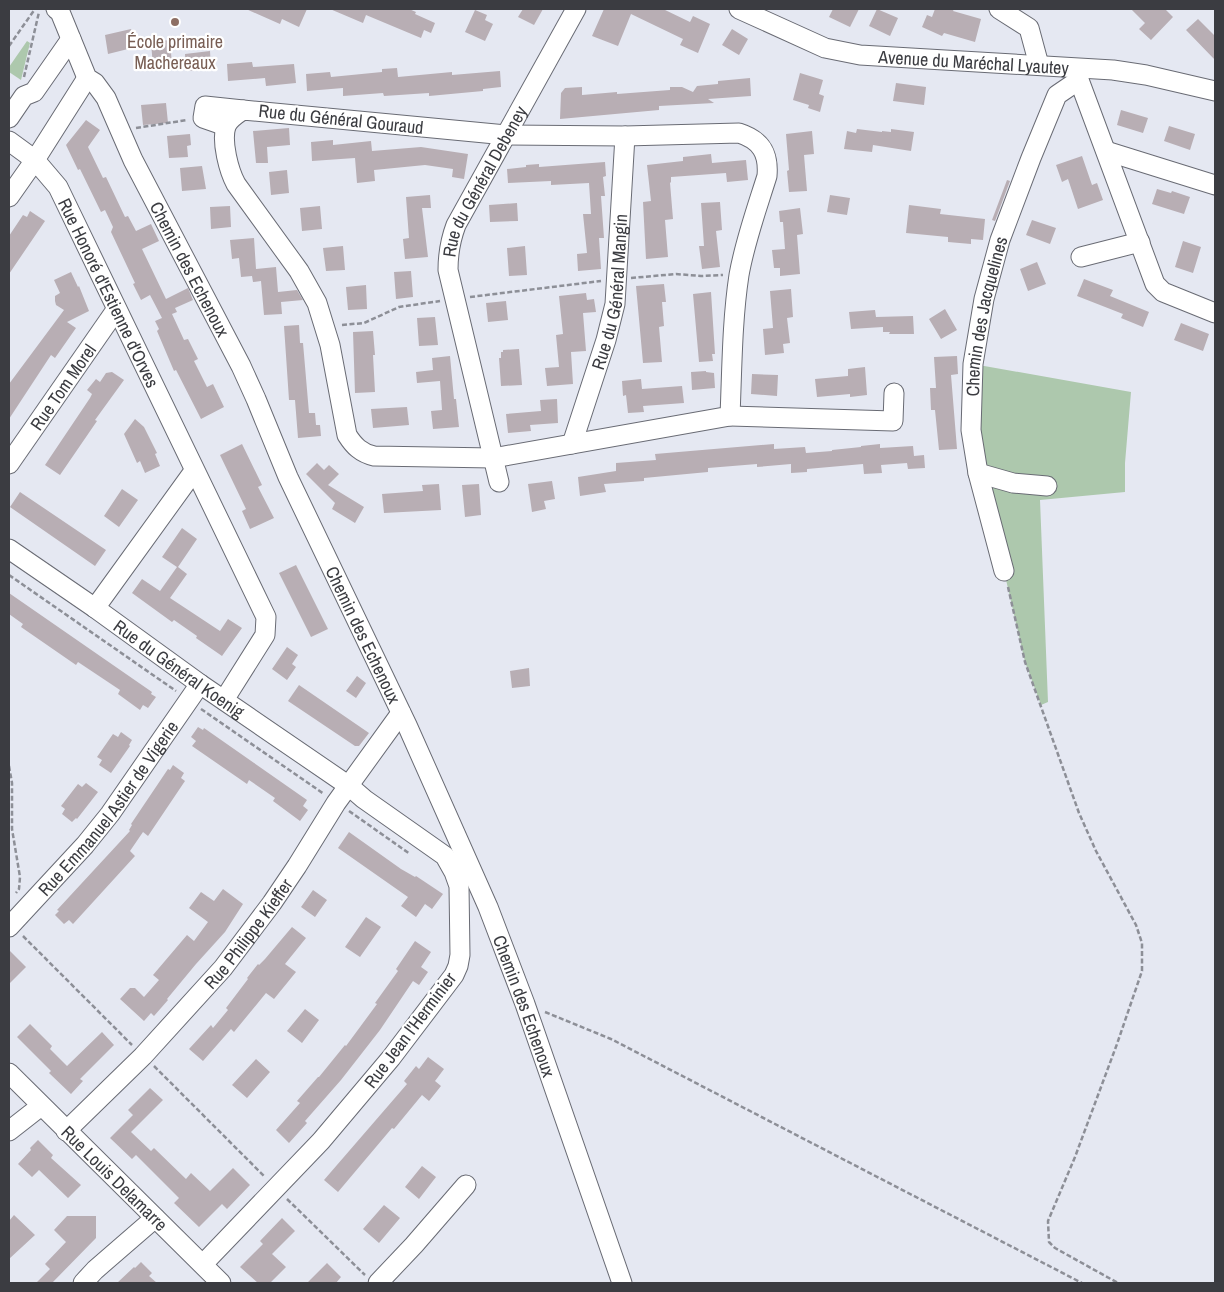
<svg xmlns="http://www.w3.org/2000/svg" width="1224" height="1292" font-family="'Archivo Narrow',sans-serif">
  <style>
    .green { fill: #adc8ad }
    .building { fill: #b8aeb4 }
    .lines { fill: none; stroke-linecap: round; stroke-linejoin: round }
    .minor-casing { stroke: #696b74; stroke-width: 21 }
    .path { stroke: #8d8f97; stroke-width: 2.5; stroke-dasharray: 5 2.5; stroke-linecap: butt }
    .minor { stroke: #fff; stroke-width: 19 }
    .education-dot { fill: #8d6e63; stroke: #fff; stroke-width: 2 }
    .labels { text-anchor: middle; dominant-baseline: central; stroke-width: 4.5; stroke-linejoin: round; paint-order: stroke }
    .education-label { font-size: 18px; fill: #785e54; stroke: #fff }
    .street-label { font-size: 18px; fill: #3b3c41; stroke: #fff }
  </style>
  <rect width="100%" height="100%" fill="#e5e8f2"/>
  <path class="green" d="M27,41l3,2 -9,37 -12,-8v-5z
    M973,364l158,28 -6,71v29l-85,8 8,202 -7,3 -16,-43 -21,-91 -17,-61z"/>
  <path class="building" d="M246,9h61l-8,18 -17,-8 -2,5z
    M330,9h79l7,3 -1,2 20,9 -4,10 -7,-3 -3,8 -55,-23 -3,8z
    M523,9h20l-9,16 -16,-8z
    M604,9h59l27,13 3,-6 17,8 -12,29 -18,-8 3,-6 -52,-25 -13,32 -26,-10z
    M833,9h26l-9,18 -21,-10z
    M877,9l21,9 -8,18 -21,-10z
    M935,9h19l-1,2 28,8 -6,23 -31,-9 -2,3 -20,-9 5,-12 5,2z
    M1131,9h34l8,8 -22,23 -12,-11 6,-6z
    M475,10l12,5 -2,5 8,4 -8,17 -20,-9z
    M1198,19l17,17v24l-29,-30z
    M131,29l5,18 -28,7 -3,-19z
    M732,29l16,10 -9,16 -17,-10z
    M170,40l2,25 -19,2 -2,-25z
    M210,51l1,18 -25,2 -1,-17z
    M252,62l1,5 41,-3 2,19 -30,3 -1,-8 -37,3 -1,-17z
    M397,68l1,9 54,-5v3l48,-4 1,16 -18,2v2l-54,5v-3l-45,3 -1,-3 -40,3v-8l-36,3 -1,-17 24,-2 1,5 51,-5v-3z
    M800,73l23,7 -4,14 5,2 -4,16 -12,-4 1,-3 -16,-5z
    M750,78l1,18 -43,3 6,4 -55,3v4l-99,9 1,-26 4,-5 17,-1v8l35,-3v2l53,-4v-3h12l11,5 4,-6 21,-2v-3z
    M896,83l30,4 -2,18 -31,-4z
    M166,103l2,20 -25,2 -2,-20z
    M1121,110l27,8 -5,15 -26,-8z
    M86,120l14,10 -12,17 15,31 3,-1 19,40 3,-1 8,15 15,-7 8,17 -17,8 24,50 22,-11 5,12 -18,8 2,4 -5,2 12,26 4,-1 10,20 -4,2 13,26 6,-3 11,23 -23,12 -25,-49 -2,1 -17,-40 2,-2 -4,-8 7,-3 -12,-23 -9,5 -8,-16 2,-1 -24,-51 2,-5 -8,-17 -4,2 -21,-43 -2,1 -12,-25z
    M1169,126l26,8 -5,16 -26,-9z
    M289,128l1,17 -23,2 1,16h-12l-3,-32z
    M857,129l25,3v-1l9,1v-3l23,3 -3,19 -38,-6 -1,7 -28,-3 3,-18 9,2z
    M812,131l2,23 -10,1 3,36 -18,1 -2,-21 2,-1 -3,-36z
    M190,134l1,11 -4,1 1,11 -19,1 -2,-22z
    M333,140v5l38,-4 1,10 49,-4 47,7 -4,25 -12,-2 1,-8 -28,-4 -51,5 1,11 -18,2 -2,-25 -43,3 -1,-19z
    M711,154l1,9 34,-3 2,20 -21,2 -1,-9 -55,4v5l-1,1 3,36 -8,1 3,37 -22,2 -3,-57 8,-1 -4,-36 36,-4v-4z
    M1082,156l10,29 5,-2 6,17 -25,9 -10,-30 -6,3 -6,-17z
    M605,162l1,14 -3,1 2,19h-4l3,42h-5l2,31 -23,2 -1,-17 10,-1 -4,-39h8l-2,-31 -38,2v-4l-43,2 -1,-14 19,-2v-2l13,-1v3z
    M202,166l4,23 -24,2 -2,-23z
    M287,170l2,23 -18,2 -2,-23z
    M1007,180l3,1 -15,40 -3,-1z
    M1157,189l14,4 1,-2 18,6 -6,17 -32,-10z
    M430,195l1,13h-9l6,49 -23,2 -2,-20 6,-1 -3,-41z
    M830,195l20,3 -3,17 -20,-3z
    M720,202l2,28 -6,1 4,36 -18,2 -3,-23h5l-3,-43z
    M517,203l1,18 -28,1 -1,-17z
    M909,205l32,4 -1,5 45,5 -2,21 -12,-1v5l-23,-2v-5l-42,-4z
    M230,206l1,21 -20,2 -1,-22z
    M320,206l2,23 -20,2 -2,-23z
    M800,208l3,26 -6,1 3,39 -20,2v-8h-6l-2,-18 13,-1 -2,-27h-3l-1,-11z
    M30,211l15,10 -36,53v-38l14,-21 4,2z
    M1032,220l24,8 -6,16 -24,-9z
    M254,238l2,31 20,-2 2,25 19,-2 6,10 -22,2 1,12 -18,1 -3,-34 -8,1 -1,-6 -11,1 -2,-19 -7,1 -2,-19z
    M1183,241l18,6 -8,26 -18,-6z
    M343,246l2,24 -19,1 -3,-23z
    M525,246l2,29 -18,1 -2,-28z
    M1037,262l9,22 -18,7 -8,-22z
    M411,271l2,26 -17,2 -2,-27z
    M71,272l7,15 1,-1 10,25 -22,11 9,6 -21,30 -4,-3 -42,64v-35l55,-74 -8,-5 -1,-4v-5l5,-3 -6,-13z
    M1084,279l29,11 -3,6 39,16 -6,15 -22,-9 2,-4 -46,-18z
    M664,284l2,18h-4l2,24 -5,1 3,35 -19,1 -7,-77z
    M366,285l1,24 -19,1 -2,-23z
    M791,289l2,28 -6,1 3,25 -7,1 1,9 -19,2 -2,-26 10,-1 -3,-37z
    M711,292l4,62h-3l1,7 -14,1 -6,-68z
    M586,293l1,7 7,-1 2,13 -13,1 3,38 -15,1 2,32 -26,2 -2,-18 14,-1 -3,-32 7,-1 -4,-38z
    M506,301l2,19 -20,2 -2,-19z
    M945,309l12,21 -16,9 -12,-20z
    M875,310l1,7 37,-1 1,18h-25l1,-2h-7v-5l-32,2 -2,-17z
    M435,317l3,28 -19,1 -2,-28z
    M1181,323l28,11 -6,17 -29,-11z
    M299,325l1,18h3l6,70h6l1,12h4l1,11 -23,2 -3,-38h-6l-5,-74z
    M373,331l2,24h-2l2,37 -20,1 -2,-61z
    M519,349l3,36 -21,1 -2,-28h2v-6h2v-2z
    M450,356l4,43h2l3,28 -26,2 -2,-18 11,-1 -2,-29 -23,2 -1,-11 17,-2 -1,-12z
    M957,356l1,18 -7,1 6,74 -18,1 -4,-40h-4l-1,-22h6l-2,-31z
    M865,367l2,28 -17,2v-3l-33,3 -2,-18 33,-3v-7z
    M706,371v1l8,1 1,15 -23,2 -1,-18z
    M112,372l12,8 -29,40 2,1 -37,54 -15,-10 45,-67 2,-4 -5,-4 9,-11 4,3 6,-9z
    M752,374l26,1 -1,21 -26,-2z
    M641,379l1,10 40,-3 2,17 -41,3 1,6 -16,1 -2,-18 -3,1 -1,-15z
    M557,399l1,24 -28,2 1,6 -23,2 -2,-19 35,-3 -1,-11z
    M407,407l2,18 -36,3 -2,-19z
    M135,419l9,8 13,26 -2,1 5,12 -15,7 -5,-12 -3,2 -13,-29z
    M242,444l20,41 -4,2 16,31 -24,11 -8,-18 4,-2 -26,-54z
    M774,444v5l31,-2 1,6 26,-2v-1l29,-3v-1l19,-2v4l33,-2 1,10 10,-1 1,13 -17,1 -1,-6 -26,2 1,8 -18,1 -1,-10 -56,5v3l-16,1v-9l-34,3v-3l-49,4v4l-64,6v3l-40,3 2,8 -26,4 -2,-19 38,-6v-8l40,-3 -1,-6z
    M317,463l7,7 5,-5 10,9 -11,11 36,22 -9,16 -23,-14 3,-6 -29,-29z
    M552,481l3,18 -11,2 2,8 -14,3 -4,-28z
    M439,484l2,26 -57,3 -2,-19 41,-3 -1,-6z
    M479,484l2,31 -16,2 -3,-32z
    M122,489l16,11 -19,27 -15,-11z
    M20,492l86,58 -11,16 -85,-59z
    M182,528l15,11 -19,28 9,7 -17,24 50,33 8,-12 14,9 -20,28 -26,-18 1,-2 -23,-16 -2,2 -40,-29 10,-14 18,12 17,-24 -15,-10z
    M296,565l32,64 -17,8 -32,-64z
    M9,593l143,99 -1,2 5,3 -8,11 -5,-3 -3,5 -22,-16 2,-4 -42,-28 -2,3 -55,-38 2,-3 -14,-10z
    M287,647l11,8 -6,9 4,3 -9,13 -15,-11z
    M529,668l1,18 -18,2 -2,-17z
    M357,676l9,7 -10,15 -10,-7z
    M299,685l70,48 -10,13h-4l-67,-45z
    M198,727l5,3 1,-2 103,72 -4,6 5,4 -8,11 -27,-20 2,-3 -26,-18 -2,4 -55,-38 4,-5 -5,-4z
    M121,732l11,8 -3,5 1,1 -19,27 -12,-8 3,-5 -5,-3 16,-23 5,3z
    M173,765l11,8 -3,5 4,3 -37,55 -5,-4 -13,19 5,5 -62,68 -4,-4 -5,4 -9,-9 4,-4 -2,-1 73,-79 -1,-1 3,-5 -1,-1 37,-55 2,1z
    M86,783l12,9 -21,27 -1,-1 -4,4 -10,-8 3,-5 -4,-3 17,-22 4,3z
    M349,832l52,37 14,8 1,-1 27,18 -11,15 -7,-5 -9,13 -15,-11 7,-9 -70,-49z
    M223,889l20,15 -18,28 -29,32 -29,35 1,1 -14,16 -3,-3 -7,8 -24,-22 10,-11h5l9,9 15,-17 -6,-5 34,-40 7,6 14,-19 -19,-14 12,-16 13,9z
    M313,890l14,10 -12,17 -14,-10z
    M366,917l15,10 -21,30 -15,-10z
    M292,927l14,11 -21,26 11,8 -22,27 -8,-6 -32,39 -3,-3 -28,32 -14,-12 22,-24 2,3 15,-18 -2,-2 22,-29 -1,-1 11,-14 1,1 6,-6z
    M415,941l16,11 -10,15 7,5 -9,13 -6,-4 -33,49 -39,50 -36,41 2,2 -18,20 -13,-13 24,-27 -3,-2 21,-24h1l26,-32 1,1 31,-42 -2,-1 23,-32 -2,-2z
    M9,950l17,17 -17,17z
    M305,1009l14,11 -17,23 -15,-12z
    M30,1024l22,22 -2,3 17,17 35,-34 12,13 -34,34 3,2 -12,13 -22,-21 2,-2 -34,-34z
    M428,1057l16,12 -9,12 6,5 -12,15 -7,-6 -28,34 -2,-1 -54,64 -14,-12 83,-96 -3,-3 12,-15 3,3z
    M256,1059l14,13 -23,26 -15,-13z
    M150,1088l13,12 -32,32 20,19 3,-3 32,31 5,-6 19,18 23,-23 17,17 -23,24 -5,-5 -23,23 -25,-24 5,-5 -43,-43 -4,4 -22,-21 23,-23 -5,-5z
    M38,1140l15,15 -2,3 30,27 -13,13 -29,-28 -7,7 -14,-13 13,-14 -1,-2z
    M422,1166l14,11 -17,22 -14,-12z
    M384,1205l16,13 -21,25 -16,-14z
    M14,1215l21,20 -26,24v-38z
    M67,1216h29v22l-44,45h-16l14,-14 -5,-5 21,-22 -12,-12z
    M282,1218l13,13 -23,23 14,13 -16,16h-12l-18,-16 23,-23 -3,-3z
    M141,1262l11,11 -3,3 8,7h-40l17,-16 1,1z
    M327,1263l14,14 -5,6h-29z"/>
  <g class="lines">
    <defs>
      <g id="minor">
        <path id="s1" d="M56,9l4,3 27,66 8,5 11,15 27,62 108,206 15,33 32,78 119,248 81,182 37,97 97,279"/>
        <path id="s2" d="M739,9l86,39 35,7 253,15 33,5 69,16"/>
        <path d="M999,9l30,19 10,37"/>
        <path d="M1078,69l1,11 76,204 8,8 52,21"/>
        <path d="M243,110l263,25 119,1 114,-3c22,7 30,20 28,43 -10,32 -22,65 -28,99 -7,46 -7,94 -9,141l-237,42 -119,-2c-13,-3 -20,-10 -27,-21l-17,-90 -13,-42 -18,-32 -63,-87c-7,-13 -15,-42 -10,-58 3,-7 11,-12 17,-16z"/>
        <path d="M9,118l15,-22 10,-4 37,-53"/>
        <path d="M226,126l-23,-8 2,-12 38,4"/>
        <path d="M9,141l26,19 52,-82"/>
        <path d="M1106,151l109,34"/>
        <path id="s3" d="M9,197l26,-37 23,27 208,430 -1,18 -41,65"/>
        <path d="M1081,257l59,-15"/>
        <path d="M730,416l163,5 1,-28"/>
        <path id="s4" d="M572,444l34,-104 9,-36 10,-168"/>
        <path id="s5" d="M9,464l107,-154"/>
        <path d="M978,473l35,10 34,3"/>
        <path id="s6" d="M499,482l-51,-212c0,-16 2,-29 8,-45l120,-216"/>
        <path id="s7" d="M9,549l86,59 105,76 149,102 15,13 81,57 9,16 5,14 1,69 -2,11 -4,9 -63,83 -70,83 -118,123"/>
        <path id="s8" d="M1004,571l-26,-98 -7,-43 2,-66 11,-65 16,-59 31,-82 26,-63 22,-15"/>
        <path d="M95,608l99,-137"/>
        <path id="s9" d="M9,927l76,-82 25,-31 90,-130"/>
        <path id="s10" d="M9,1073l212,210"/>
        <path d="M9,1131l32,-25"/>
        <path id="s11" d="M66,1131l77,-75 80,-88 49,-65 25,-37 39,-63 65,-90"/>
        <path d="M83,1283l12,-13 60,-52"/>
        <path d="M378,1283l36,-38 52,-60"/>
      </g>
    </defs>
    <use href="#minor" class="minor-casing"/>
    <path class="path" d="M9,46l26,-37
      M24,77l15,-65
      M136,128l51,-8
      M631,278l45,-4 25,2 22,-1
      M470,297l131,-16
      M342,325l22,-2 35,-16 41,-6
      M9,575l167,116
      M1008,587l17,75 54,151 17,38 40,74 6,18v28l-25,73 -42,113 -27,64 1,21 6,6 63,35
      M201,709l123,85
      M9,766l3,17v46l8,48 -1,12 -3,4
      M349,811l61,43
      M23,936l109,109
      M545,1012l66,27 471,244
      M154,1066l111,111
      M287,1199l78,76"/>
    <use href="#minor" class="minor"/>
  </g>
  <circle class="education-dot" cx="175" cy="22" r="5"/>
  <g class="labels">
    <g class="education-label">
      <text x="175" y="41">École primaire<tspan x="175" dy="21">Machereaux</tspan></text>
    </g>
    <g class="street-label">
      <text stroke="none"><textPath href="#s2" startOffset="244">Avenue du Maréchal Lyautey</textPath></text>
      <text transform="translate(341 119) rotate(6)">Rue du Général Gouraud</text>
      <text stroke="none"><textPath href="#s6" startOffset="315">Rue du Général Debeney</textPath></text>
      <text stroke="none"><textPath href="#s1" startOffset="295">Chemin des Echenoux</textPath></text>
      <text stroke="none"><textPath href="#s3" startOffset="198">Rue Honoré d'Estienne d'Orves</textPath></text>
      <text stroke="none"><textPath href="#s4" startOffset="158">Rue du Général Mangin</textPath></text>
      <text stroke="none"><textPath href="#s8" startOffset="260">Chemin des Jacquelines</textPath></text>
      <text stroke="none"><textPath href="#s5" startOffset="94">Rue Tom Morel</textPath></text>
      <text stroke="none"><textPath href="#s1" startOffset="700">Chemin des Echenoux</textPath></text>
      <text stroke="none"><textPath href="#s7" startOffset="208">Rue du Général Koenig</textPath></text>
      <text stroke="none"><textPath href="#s9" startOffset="155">Rue Emmanuel Astier de Vigerie</textPath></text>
      <text stroke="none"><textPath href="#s11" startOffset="269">Rue Philippe Kieffer</textPath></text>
      <text stroke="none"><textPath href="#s1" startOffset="1105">Chemin des Echenoux</textPath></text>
      <text transform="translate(410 1030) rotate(-53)">Rue Jean l'Herminier</text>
      <text stroke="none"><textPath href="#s10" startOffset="149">Rue Louis Delamarre</textPath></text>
    </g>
  </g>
  <rect width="1224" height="1292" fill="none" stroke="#3b3c41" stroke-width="20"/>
</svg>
